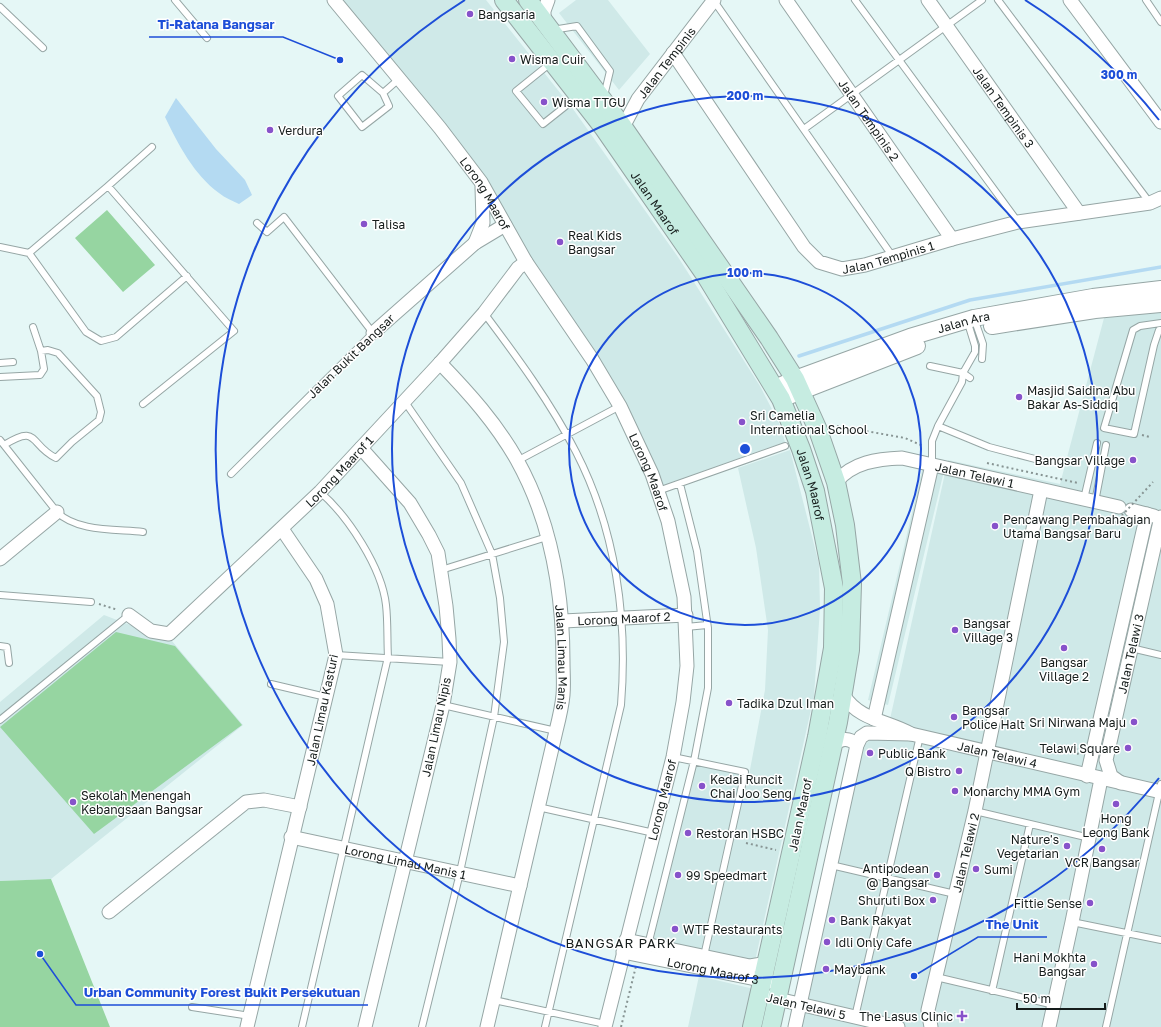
<svg xmlns="http://www.w3.org/2000/svg" width="1161" height="1027" font-family="'Golos Text',sans-serif">
  <style>
    .built { fill: #cfe9e8 }
    .green { fill: #96d5a1 }
    .water { fill: #b4daf2 }
    .lines { fill: none; stroke-linecap: round; stroke-linejoin: round }
    .stream { stroke: #b4daf2; stroke-width: 3.5 }
    .service-casing { stroke: #96a6a5; stroke-width: 8 }
    .minor-casing { stroke: #96a6a5; stroke-width: 15 }
    .tertiary-casing { stroke: #96a6a5; stroke-width: 18 }
    .secondary-casing { stroke: #96a6a5; stroke-width: 20 }
    .path { stroke: #879493; stroke-width: 2; stroke-dasharray: 2 3; stroke-linecap: butt }
    .service { stroke: #fff; stroke-width: 6 }
    .minor { stroke: #fff; stroke-width: 13 }
    .tertiary { stroke: #fff; stroke-width: 16 }
    .secondary { stroke: #c6ece1; stroke-width: 18 }
    .path-bridge { stroke: #879493; stroke-width: 2; stroke-dasharray: 2 3; stroke-linecap: butt }
    .ring { fill: none; stroke: #1d4ed8; stroke-width: 2 }
    .poi-dot { fill: #8752ca; stroke: #fff; stroke-width: 1.5 }
    .labels { text-anchor: middle; dominant-baseline: central; stroke-width: 3; stroke-linejoin: round; paint-order: stroke }
    .poi-label { font-size: 12px; fill: #151c1b; stroke: #fff; text-anchor: start }
    .street-label { font-size: 12px; fill: #151c1b; stroke: #fff }
    .neighbourhood-label { font-size: 13px; letter-spacing: 1px; fill: #151c1b; stroke: #fff }
    .centre { fill: #1d4ed8; stroke: #fff; stroke-width: 2 }
    .ring-label { font-size: 12px; text-anchor: middle; font-weight: bold; fill: #1d4ed8; stroke: #fff; stroke-width: 3; stroke-linejoin: round; paint-order: stroke }
    .leader { fill: none; stroke: #1d4ed8; stroke-width: 1.5 }
    .callout-dot { fill: #1d4ed8; stroke: #fff; stroke-width: 1.5 }
    .callout-label { font-size: 13px; text-anchor: middle; font-weight: bold; fill: #1d4ed8; stroke: #fff; stroke-width: 3; stroke-linejoin: round; paint-order: stroke }
  </style>
  <rect width="100%" height="100%" fill="#e5f7f6"/>
  <path class="built" d="M339,0h147l87,109 105,148 82,129 19,37 6,19 -123,44 -81,-151 -71,-109z
    M576,0h32l42,54 -31,36 -60,-77z
    M1161,311v716h-362l63,-279 28,-29 58,-259 112,24 44,-166z
    M790,450l29,114 1,44 -6,88 -59,265 -102,-20 43,-177 53,11 16,-85 3,-60 -12,-82 -18,-80z
    M923,466l21,5 -56,234 -20,-5z
    M104,615l68,26 71,84 -192,154 -51,2v-179z
    M699,976l55,13 -9,38h-57z"/>
  <path class="green" d="M107,210l48,55 -32,27 -48,-54z
    M116,632l59,14 67,79 -148,109 -94,-107z
    M51,879l59,148h-110v-146z"/>
  <path class="water" d="M176,98l40,51 29,31 7,15 -13,9c-6,-3 -14,-6 -20,-11 -25,-18 -41,-49 -54,-76z"/>
  <g class="lines">
    <path class="stream" d="M799,356l171,-56 191,-33"/>
    <defs>
      <path id="service" d="M175,0l32,38
        M855,0l163,222
        M998,0l152,203
        M1146,0l15,22
        M714,1l179,256
        M0,7l43,41
        M552,30l25,-4 33,45 -6,25
        M552,62l-36,29 27,33 34,-27
        M383,93l-21,-18 -24,21 24,31 27,-21 -6,-13 16,-14
        M804,129l178,-129
        M108,186l44,-39
        M0,247l29,6
        M484,313c33,44 67,90 92,139 40,78 52,167 45,253l-76,322
        M974,318l9,26 -1,15
        M1161,323l-21,3 -7,4 -29,98 30,6 20,-89 5,-15h2
        M0,363l13,-1
        M930,366l33,7 7,5
        M0,377l40,-2 4,-6 -3,-18 -8,-24
        M405,402l56,81 31,71 8,44 4,44 -10,75 -36,164 -36,146
        M143,404l91,-73 -126,-145 -79,67 57,79 15,9 15,-4 71,-61
        M938,426l51,21 50,13
        M0,440l57,72c20,20 59,17 86,20
        M4,445c35,-22 25,0 52,13l16,-16 27,-22 2,-8 -4,-16 -39,-43 -10,-3 -7,1
        M517,461l103,-55
        M932,465v-24l6,-15 24,-44 1,-9 12,-21v-6l-8,-26
        M231,474l142,-141 -89,-116 -17,15 -10,-9
        M658,491l127,-45
        M1084,499l13,-56
        M1095,502l11,-57
        M441,570l106,-33
        M0,595l91,7
        M686,627l21,-2
        M0,646l7,1 2,16
        M1131,648l30,7
        M336,655l114,7
        M271,684l55,13
        M443,705l113,26
        M0,720l129,-105
        M673,757l72,15 -41,184
        M538,807l116,26
        M975,811l115,27
        M831,865l124,29
        M1072,922l89,18
        M648,945l46,-184 14,-73v-60l-11,-77 -17,-67
        M936,977l118,28
        M992,991l38,-167
        M494,1000l111,24
        M192,1007l58,9
        M855,1017l65,-281
        M302,1027l86,-370c-1,-17 0,-35 -2,-52 -4,-37 -38,-89 -66,-113
        M1106,1027l55,-243"/>
      <g id="minor">
        <path id="s1" d="M334,0l106,128 41,54 45,80 66,97 28,47 32,68 16,47 16,76 3,69 -4,36 -10,55 -68,270"/>
        <path id="s2" d="M786,0l166,239"/>
        <path id="s3" d="M928,0l151,213"/>
        <path d="M1070,0l91,122"/>
        <path d="M544,21v-10l4,-11"/>
        <path id="s4" d="M673,53l131,194 15,15 23,7 23,-4 87,-26 66,-17 132,-19 11,-5"/>
        <path id="s5" d="M623,127l15,-28 76,-99"/>
        <path d="M475,243l8,-20 -1,-36"/>
        <path d="M373,333l102,-90 30,-18"/>
        <path id="s6" d="M440,363c29,30 56,60 77,97 34,61 46,133 46,202 0,11 1,22 0,33 -1,12 -4,24 -7,36l-69,296"/>
        <path d="M361,448l49,55 19,32 9,18 8,53 3,33 1,23 -7,43 -78,322"/>
        <path id="s7" d="M836,482c17,-20 41,-23 66,-24l217,49"/>
        <path d="M1131,510l23,6"/>
        <path d="M0,559l57,-47"/>
        <path id="s8" d="M129,615l22,16 18,3 151,-142 120,-129 44,-50 34,-45 8,-6"/>
        <path id="s9" d="M563,621l123,-6"/>
        <path id="s10" d="M844,696c15,24 44,25 67,38l250,58"/>
        <path d="M874,719l58,-254"/>
        <path d="M833,746c7,-8 16,-9 24,-1"/>
        <path d="M1087,776l60,-262"/>
        <path id="s11" d="M1121,783l-10,-7 -5,-16 55,-243"/>
        <path id="s12" d="M291,837l229,49"/>
        <path d="M109,912l137,-110 18,-2 36,7"/>
        <path d="M626,940l124,26 12,-2 6,-3"/>
        <path id="s13" d="M623,952l148,30"/>
        <path d="M769,997l129,30"/>
        <path d="M247,1027l89,-372 -9,-51 -11,-25 -34,-50"/>
        <path d="M795,1027l62,-282 4,-8 6,-4 44,1"/>
        <path id="s14" d="M931,1027l-3,-17 47,-199 66,-321"/>
        <path d="M1049,1027l23,-105 29,-143"/>
      </g>
      <g id="tertiary">
        <path d="M992,326l103,-16 66,-6"/>
        <path id="s15" d="M775,388l20,-9 115,-42 64,-19 119,-21 68,-8"/>
        <path d="M781,399l136,-53"/>
      </g>
      <g id="secondary">
        <path id="s16" d="M504,0l99,127 103,149 75,123 20,50 14,42 19,97 -1,60 -16,89 -65,290"/>
        <path d="M528,0l95,127 146,211 26,41 23,51 18,52 9,43 7,59 -2,66 -12,72 -67,305"/>
      </g>
    </defs>
    <use href="#service" class="service-casing"/>
    <use href="#minor" class="minor-casing"/>
    <use href="#tertiary" class="tertiary-casing"/>
    <use href="#secondary" class="secondary-casing"/>
    <path class="path" d="M832,425l73,13 18,8
      M1142,435l8,2
      M987,463l91,20
      M99,604l19,6
      M1076,748l3,9
      M746,843l30,7
      M621,1027l15,-61"/>
    <use href="#service" class="service"/>
    <use href="#minor" class="minor"/>
    <use href="#tertiary" class="tertiary"/>
    <use href="#secondary" class="secondary"/>
    <path class="path-bridge" d="M1115,523l38,-41"/>
  </g>
  <g class="ring">
    <circle cx="745" cy="449" r="176"/>
    <circle cx="745" cy="449" r="353"/>
    <path d="M1159 778A529 529 0 1 1 465 0M1025 0A529 529 0 0 1 1159 120"/>
  </g>
  <g class="poi-dot">
    <circle cx="470" cy="14" r="4"/>
    <circle cx="512" cy="59" r="4"/>
    <circle cx="544" cy="102" r="4"/>
    <circle cx="270" cy="130" r="4"/>
    <circle cx="364" cy="224" r="4"/>
    <circle cx="560" cy="242" r="4"/>
    <circle cx="1019" cy="397" r="4"/>
    <circle cx="742" cy="422" r="4"/>
    <circle cx="1133" cy="460" r="4"/>
    <circle cx="995" cy="526" r="4"/>
    <circle cx="955" cy="630" r="4"/>
    <circle cx="1064" cy="648" r="4"/>
    <circle cx="729" cy="703" r="4"/>
    <circle cx="954" cy="717" r="4"/>
    <circle cx="1134" cy="722" r="4"/>
    <circle cx="1128" cy="748" r="4"/>
    <circle cx="870" cy="753" r="4"/>
    <circle cx="959" cy="771" r="4"/>
    <circle cx="702" cy="786" r="4"/>
    <circle cx="955" cy="791" r="4"/>
    <circle cx="73" cy="802" r="4"/>
    <circle cx="1116" cy="804" r="4"/>
    <circle cx="688" cy="833" r="4"/>
    <circle cx="1067" cy="846" r="4"/>
    <circle cx="1102" cy="849" r="4"/>
    <circle cx="976" cy="869" r="4"/>
    <circle cx="678" cy="875" r="4"/>
    <circle cx="937" cy="875" r="4"/>
    <circle cx="933" cy="900" r="4"/>
    <circle cx="1090" cy="903" r="4"/>
    <circle cx="832" cy="920" r="4"/>
    <circle cx="675" cy="929" r="4"/>
    <circle cx="827" cy="942" r="4"/>
    <circle cx="1094" cy="964" r="4"/>
    <circle cx="826" cy="969" r="4"/>
    <path d="M960 1010h4v4h4v4h-4v4h-4v-4h-4v-4h4z"/>
  </g>
  <g class="labels">
    <g class="poi-label">
      <text x="478" y="14">Bangsaria</text>
      <text x="520" y="59">Wisma Cuir</text>
      <text x="552" y="102">Wisma TTGU</text>
      <text x="278" y="130">Verdura</text>
      <text x="372" y="224">Talisa</text>
      <text x="568" y="235">Real Kids<tspan x="568" dy="14">Bangsar</tspan></text>
      <text x="1027" y="390">Masjid Saidina Abu<tspan x="1027" dy="14">Bakar As-Siddiq</tspan></text>
      <text x="750" y="415">Sri Camelia<tspan x="750" dy="14">International School</tspan></text>
      <text x="1125" y="460" text-anchor="end">Bangsar Village</text>
      <text x="1003" y="519">Pencawang Pembahagian<tspan x="1003" dy="14">Utama Bangsar Baru</tspan></text>
      <text x="963" y="623">Bangsar<tspan x="963" dy="14">Village 3</tspan></text>
      <text x="1064" y="662" text-anchor="middle">Bangsar<tspan x="1064" dy="14">Village 2</tspan></text>
      <text x="737" y="703">Tadika Dzul Iman</text>
      <text x="962" y="710">Bangsar<tspan x="962" dy="14">Police Halt</tspan></text>
      <text x="1126" y="722" text-anchor="end">Sri Nirwana Maju</text>
      <text x="1120" y="748" text-anchor="end">Telawi Square</text>
      <text x="878" y="753">Public Bank</text>
      <text x="951" y="771" text-anchor="end">Q Bistro</text>
      <text x="710" y="779">Kedai Runcit<tspan x="710" dy="14">Chai Joo Seng</tspan></text>
      <text x="963" y="791">Monarchy MMA Gym</text>
      <text x="81" y="795">Sekolah Menengah<tspan x="81" dy="14">Kebangsaan Bangsar</tspan></text>
      <text x="1116" y="818" text-anchor="middle">Hong<tspan x="1116" dy="14">Leong Bank</tspan></text>
      <text x="696" y="833">Restoran HSBC</text>
      <text x="1059" y="839" text-anchor="end">Nature's<tspan x="1059" dy="14">Vegetarian</tspan></text>
      <text x="1102" y="862" text-anchor="middle">VCR Bangsar</text>
      <text x="929" y="868" text-anchor="end">Antipodean<tspan x="929" dy="14">@ Bangsar</tspan></text>
      <text x="984" y="869">Sumi</text>
      <text x="686" y="875">99 Speedmart</text>
      <text x="925" y="900" text-anchor="end">Shuruti Box</text>
      <text x="1082" y="903" text-anchor="end">Fittie Sense</text>
      <text x="840" y="920">Bank Rakyat</text>
      <text x="683" y="929">WTF Restaurants</text>
      <text x="835" y="942">Idli Only Cafe</text>
      <text x="1086" y="957" text-anchor="end">Hani Mokhta<tspan x="1086" dy="14">Bangsar</tspan></text>
      <text x="834" y="969">Maybank</text>
      <text x="953" y="1016" text-anchor="end">The Lasus Clinic</text>
    </g>
    <g class="street-label">
      <text stroke="none"><textPath href="#s5" startOffset="78">Jalan Tempinis</textPath></text>
      <text stroke="none"><textPath href="#s3" startOffset="131">Jalan Tempinis 3</textPath></text>
      <text stroke="none"><textPath href="#s2" startOffset="146">Jalan Tempinis 2</textPath></text>
      <text stroke="none"><textPath href="#s1" startOffset="246">Lorong Maarof</textPath></text>
      <text stroke="none"><textPath href="#s16" startOffset="253">Jalan Maarof</textPath></text>
      <text stroke="none"><textPath href="#s4" startOffset="327">Jalan Tempinis 1</textPath></text>
      <text stroke="none"><textPath href="#s15" startOffset="200">Jalan Ara</textPath></text>
      <text transform="translate(351 356) rotate(-44)">Jalan Bukit Bangsar</text>
      <text stroke="none"><textPath href="#s8" startOffset="281">Lorong Maarof 1</textPath></text>
      <text stroke="none"><textPath href="#s1" startOffset="570">Lorong Maarof</textPath></text>
      <text stroke="none"><textPath href="#s7" startOffset="147">Jalan Telawi 1</textPath></text>
      <text stroke="none"><textPath href="#s16" startOffset="577">Jalan Maarof</textPath></text>
      <text stroke="none"><textPath href="#s9" startOffset="61">Lorong Maarof 2</textPath></text>
      <text stroke="none"><textPath href="#s11" startOffset="138">Jalan Telawi 3</textPath></text>
      <text stroke="none"><textPath href="#s6" startOffset="329">Jalan Limau Manis</textPath></text>
      <text transform="translate(322 710) rotate(-78)">Jalan Limau Kasturi</text>
      <text transform="translate(436 727) rotate(-78)">Jalan Limau Nipis</text>
      <text stroke="none"><textPath href="#s10" startOffset="167">Jalan Telawi 4</textPath></text>
      <text transform="translate(662 800) rotate(-76)">Lorong Maarof</text>
      <text transform="translate(800 815) rotate(-78)">Jalan Maarof</text>
      <text stroke="none"><textPath href="#s14" startOffset="179">Jalan Telawi 2</textPath></text>
      <text stroke="none"><textPath href="#s12" startOffset="117">Lorong Limau Manis 1</textPath></text>
      <text stroke="none"><textPath href="#s13" startOffset="92">Lorong Maarof 3</textPath></text>
      <text transform="translate(806 1006) rotate(13)">Jalan Telawi 5</text>
    </g>
    <g class="neighbourhood-label">
      <text x="621" y="943">BANGSAR PARK</text>
    </g>
  </g>
  <circle cx="745" cy="449" r="6" class="centre"/>
  <g class="ring-label">
    <text x="1119" y="79">300 m</text>
    <text x="745" y="100">200 m</text>
    <text x="745" y="277">100 m</text>
  </g>
  <path class="leader" d="M340 60L283 37H149M914 976L978 937H1047M40 954L76 1005H368"/>
  <g class="callout-dot">
    <circle cx="340" cy="60" r="4"/>
    <circle cx="914" cy="976" r="4"/>
    <circle cx="40" cy="954" r="4"/>
  </g>
  <g class="callout-label">
    <text x="216" y="29">Ti-Ratana Bangsar</text>
    <text x="1012" y="929">The Unit</text>
    <text x="222" y="997">Urban Community Forest Bukit Persekutuan</text>
  </g>
  <path d="M1017 1003v6h88v-6" fill="none" stroke="#151c1b" stroke-width="2"/>
  <text x="1023" y="1003" font-size="12" fill="#151c1b" stroke="#ffffff" stroke-width="3" paint-order="stroke">50 m</text>
</svg>
